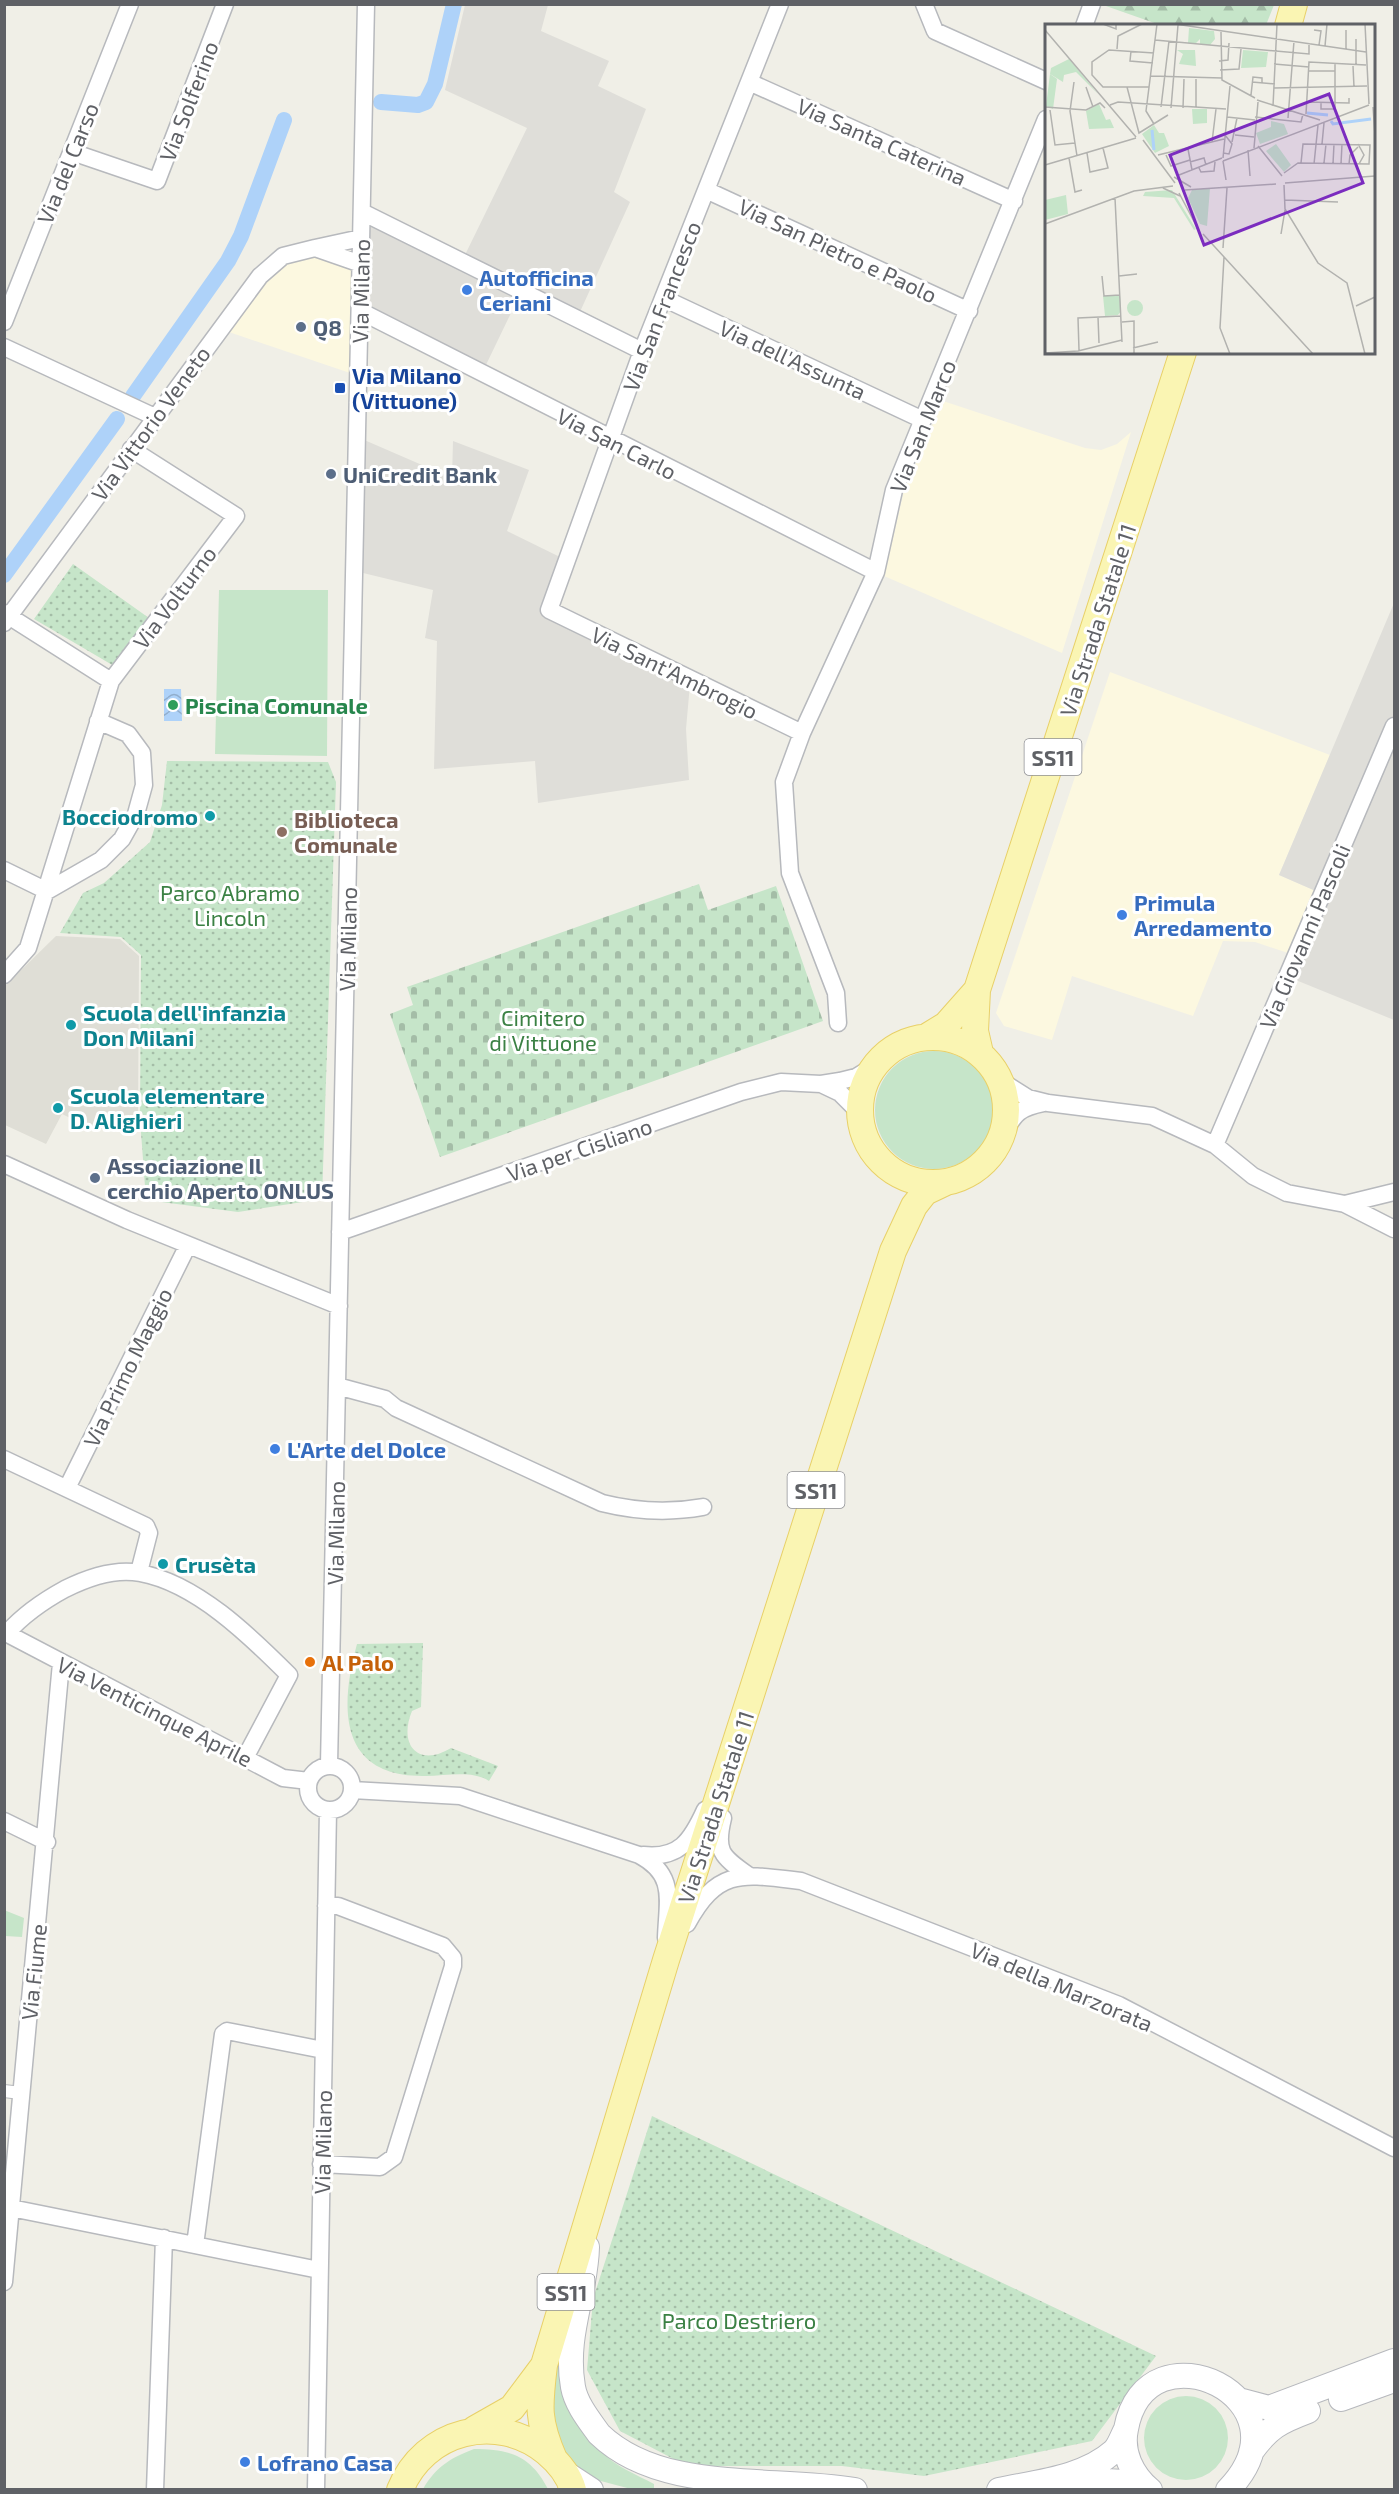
<svg xmlns="http://www.w3.org/2000/svg" width="1399" height="2494" font-family="'Exo 2',sans-serif">
  <style>
    .commercial { fill: #fcf8e0 }
    .industrial { fill: #dfded9 }
    .education { fill: #dfded6 }
    .grass { fill: #c6e5c9 }
    .forest { fill: url(#forest-firs) }
    .cemetery { fill: url(#cemetery-stones) }
    .park { fill: url(#park-dots) }
    .water { fill: url(#water-waves) }
    .lines { fill: none; stroke-linecap: round; stroke-linejoin: round }
    .canal { stroke: #aed2f9; stroke-width: 16 }
    .pedestrian-casing { stroke: #b7b9bd; stroke-width: 14 }
    .minor-casing { stroke: #b7b9bd; stroke-width: 19 }
    .secondary-casing { stroke: #b6b8bd; stroke-width: 26 }
    .primary-casing { stroke: #e8d068; stroke-width: 28 }
    .pedestrian { stroke: #fff; stroke-width: 12 }
    .minor { stroke: #fff; stroke-width: 16 }
    .secondary { stroke: #fff; stroke-width: 24 }
    .primary { stroke: #faf5b3; stroke-width: 26 }
    .shop-dot { fill: #3f7fe0; stroke: #fff; stroke-width: 2 }
    .service-dot { fill: #5c6f8a; stroke: #fff; stroke-width: 2 }
    .transit-dot { fill: #1a4fb4; stroke: #fff; stroke-width: 2 }
    .leisure-dot { fill: #2e9e5b; stroke: #fff; stroke-width: 2 }
    .culture-dot { fill: #0f9aa8; stroke: #fff; stroke-width: 2 }
    .education-dot { fill: #8d6e63; stroke: #fff; stroke-width: 2 }
    .food-dot { fill: #e8710a; stroke: #fff; stroke-width: 2 }
    .labels { text-anchor: middle; dominant-baseline: central; stroke-width: 6; stroke-linejoin: round; paint-order: stroke }
    .shield { fill: #fff; stroke: #8f9094; stroke-width: 1.5 }
    .shield-label { font-size: 21px; font-weight: bold; fill: #5f6166 }
    .street-label { font-size: 22px; fill: #5f6166; stroke: #fff }
    .shop-label { font-size: 22px; font-weight: bold; fill: #366cbe; stroke: #fff; text-anchor: start }
    .service-label { font-size: 22px; font-weight: bold; fill: #4e5e75; stroke: #fff; text-anchor: start }
    .transit-label { font-size: 22px; font-weight: bold; fill: #164399; stroke: #fff; text-anchor: start }
    .leisure-label { font-size: 22px; font-weight: bold; fill: #27864d; stroke: #fff; text-anchor: start }
    .culture-label { font-size: 22px; font-weight: bold; fill: #0d838f; stroke: #fff; text-anchor: start }
    .education-label { font-size: 22px; font-weight: bold; fill: #785e54; stroke: #fff; text-anchor: start }
    .park-label { font-size: 22px; fill: #3b8144; stroke: #fff }
    .food-label { font-size: 22px; font-weight: bold; fill: #c56008; stroke: #fff; text-anchor: start }
    .inset-river { fill: none; stroke: #aed2f9; stroke-width: 3 }
    .inset-road { fill: none; stroke: #b2b2af; stroke-width: 1.5 }
    .view { fill: #7b2cbf; fill-opacity: 0.15; stroke: #7b2cbf; stroke-width: 3 }
    .inset-edge { fill: none; stroke: #5f6166; stroke-width: 3 }
  </style>
  <defs>
    <pattern id="forest-firs" width="22" height="20" patternUnits="userSpaceOnUse" patternTransform="scale(1.5)"><rect width="22" height="20" fill="#c6e5c9"/><path d="M5 1l3.5 6h-7zM16 11l3.5 6h-7z" fill="#a4bda7"/></pattern>
    <pattern id="cemetery-stones" width="16" height="16" patternUnits="userSpaceOnUse" patternTransform="scale(1.5)"><rect width="16" height="16" fill="#c6e5c9"/><path d="M2 7V4a2 2 0 0 1 4 0v3zM10 15v-3a2 2 0 0 1 4 0v3z" fill="#a4bda7"/></pattern>
    <pattern id="park-dots" width="8" height="8" patternUnits="userSpaceOnUse" patternTransform="scale(1.5)"><rect width="8" height="8" fill="#c6e5c9"/><path d="M2 2h.1M6 6h.1" fill="none" stroke="#a4bda7" stroke-width="1.8" stroke-linecap="round"/></pattern>
    <pattern id="water-waves" width="16" height="10" patternUnits="userSpaceOnUse" patternTransform="scale(1.5)"><rect width="16" height="10" fill="#aed2f9"/><path d="M0 5q4-4 8 0t8 0" fill="none" stroke="#91aecd"/></pattern>
  </defs>
  <rect width="100%" height="100%" fill="#f0efe7"/>
  <path class="commercial" d="M314,254l42,15 -3,105 -127,-43 36,-50 22,-20z
    M943,401l142,47 16,2 16,-6 14,-12 -69,221 -178,-77 20,-85z
    M1110,672l220,83 -51,120 39,17 -27,62 -36,-12 -32,-1 -30,75 -121,-40 -20,64 -48,-14 -8,-13z"/>
  <path class="industrial" d="M465,5h83l-7,26 68,30 -11,25 48,23 -32,83 16,10 -51,112 -55,-28 -40,83 -119,-61 3,-98 96,47 63,-129 -82,-38z
    M362,439l90,39 1,-37 76,29 -22,61 55,27 -21,53 149,73 -4,45 3,51 -151,23 -3,-42 -101,8 3,-128 -12,-3 8,-48 -74,-18z
    M1394,603v417l-113,-46 37,-82 -39,-17z"/>
  <path class="education" d="M56,936l64,3 19,17 -1,167 -32,-3 -7,12 -37,-18 -16,30 -41,-19v-139z"/>
  <path class="grass" d="M219,590h109l-1,166 -112,-2z
    M875 1110a59 59 0 1 1 118 0a59 59 0 1 1-118 0Z
    M4,1910l20,8 -2,19 -17,-1z
    M560,2357c11,31 18,70 42,95 13,14 35,23 52,32v5h-23l-34,-9 -18,-10 -25,-28 -4,-47z
    M1144 2438a42 42 0 1 1 84 0a42 42 0 1 1-84 0Z
    M474,2449c36,0 57,7 74,40h-125c13,-22 27,-31 51,-40z"/>
  <path class="forest" d="M1107,4h167v1l-8,20h-106l-54,-19z"/>
  <path class="cemetery" d="M699,884l9,26 68,-24 47,135 -383,136 -50,-143 23,-9 -6,-18z"/>
  <path class="park" d="M73,564l76,54 -35,48 -80,-47z
    M167,761l161,1 8,20 -14,417 -84,13 -92,-12 -6,-81 1,-164 -20,-18 -61,-4 23,-40 21,-10 46,-41 12,-37z
    M423,1643l-2,64 -9,4c-14,34 6,57 39,37l47,18 -9,15c-17,-11 -43,-5 -63,-5 -87,2 -87,-67 -69,-132z
    M652,2116l504,240 -64,85 -168,35 -82,-10h-155l-67,-35 -33,-61 6,-71z"/>
  <path class="water" d="M164,689h17l1,32h-18z"/>
  <g class="lines">
    <path class="canal" d="M381,102l37,3 8,-3 9,-18 19,-80
      M133,396l95,-135 13,-25 43,-116
      M4,575l113,-156"/>
    <defs>
      <path id="pedestrian" d="M4,2091l17,2"/>
      <path id="minor" d="M780,4l-138,347 -93,259 253,123
        M924,4l11,27 111,50
        M1084,26l8,-22
        M749,82l265,119
        M72,152l85,29 68,-177
        M706,190l263,121
        M362,212l280,139
        M361,264l-46,-16 46,-10
        M663,298l260,122
        M360,311l516,261
        M4,322l126,-318
        M4,347l151,70
        M4,613l107,68
        M4,623l256,-347 23,-20 32,-8
        M4,870l43,21
        M47,891l54,-31 21,-21 14,-25 8,-29 -2,-32 -14,-19 -30,-13
        M4,975l24,-27 83,-267 125,-165 -105,-67
        M838,1023l-2,-30 -46,-120 -6,-91 18,-49 74,-161 18,-82 152,-371
        M1001,1081l27,17 20,5 104,13 63,29 38,31 34,17 58,11 49,-12
        M821,1084l19,9 19,19
        M1002,1135c13,-21 16,-27 42,-32
        M1215,1145l179,-419
        M4,1164l123,56 212,86
        M1345,1204l49,25
        M340,1232l401,-140 40,-10 40,2 19,-3 16,-4 18,-11
        M337,1386l48,13 11,9 206,95c32,8 68,10 101,4
        M4,1459l142,67 3,7 -10,39
        M67,1488l121,-243
        M4,1632l279,146 26,3
        M7,1633c17,-19 36,-32 58,-44 22,-11 49,-21 75,-16 56,10 110,63 149,102l-44,83
        M329,1765l37,-1761
        M308 1788a22 22 0 1 1 44 0a22 22 0 1 1-44 0Z
        M352,1790l108,6 179,59c38,20 28,46 27,83
        M723,1818c-8,33 -2,38 25,57
        M4,1821l43,21
        M643,1855c36,4 48,-14 62,-45
        M687,1924c31,-57 56,-50 114,-43l318,124 275,143
        M321,2164l59,3 14,-10 59,-191v-8l-10,-12 -105,-40h-12
        M11,2208l308,62
        M195,2245l28,-211 4,-3 96,19
        M4,2282l57,-619
        M155,2490l9,-252
        M316,2490l12,-680"/>
      <path id="secondary" d="M587,2247c-1,48 -23,88 -14,140 3,17 16,33 26,47 62,60 171,42 256,56
        M1341,2399l53,-19
        M1239,2400l30,8 125,-47
        M1251,2452c18,-25 28,-30 57,-41
        M565,2473l26,17
        M999,2490c37,-8 85,-12 115,-39 5,-5 8,-14 11,-20
        M1071,2490c33,-9 42,-14 74,0
        M1150,2490c-18,-15 -29,-38 -24,-61 20,-110 190,-30 102,61"/>
      <path id="primary" d="M1288,26l6,-22
        M928,1036l18,-11 31,-35
        M860 1110a73 73 0 1 1 146 0a73 73 0 1 1-146 0Z
        M980,1053l-5,-22 2,-41 206,-638
        M475,2429l37,-21 30,-40
        M554,2459c-17,-39 -15,-53 -10,-94l122,-405 227,-709 21,-45 11,-14 21,-10
        M400,2490c24,-60 97,-78 146,-38 12,10 23,23 27,38"/>
    </defs>
    <use href="#pedestrian" class="pedestrian-casing"/>
    <use href="#minor" class="minor-casing"/>
    <use href="#secondary" class="secondary-casing"/>
    <use href="#primary" class="primary-casing"/>
    <use href="#pedestrian" class="pedestrian"/>
    <use href="#minor" class="minor"/>
    <use href="#secondary" class="secondary"/>
    <use href="#primary" class="primary"/>
  </g>
  <g class="shop-dot">
    <circle cx="467" cy="290" r="6"/>
    <circle cx="1122" cy="915" r="6"/>
    <circle cx="275" cy="1449" r="6"/>
    <circle cx="245" cy="2462" r="6"/>
  </g>
  <g class="service-dot">
    <circle cx="301" cy="327" r="6"/>
    <circle cx="331" cy="474" r="6"/>
    <circle cx="95" cy="1178" r="6"/>
  </g>
  <rect class="transit-dot" x="334" y="382" width="12" height="12" rx="3"/>
  <circle class="leisure-dot" cx="173" cy="705" r="6"/>
  <g class="culture-dot">
    <circle cx="210" cy="816" r="6"/>
    <circle cx="71" cy="1025" r="6"/>
    <circle cx="58" cy="1108" r="6"/>
    <circle cx="163" cy="1564" r="6"/>
  </g>
  <circle class="education-dot" cx="282" cy="832" r="6"/>
  <circle class="food-dot" cx="310" cy="1662" r="6"/>
  <g class="labels">
    <g class="shield">
      <rect x="1024.5" y="739" width="57" height="36" rx="4.5"/>
      <rect x="787.5" y="1472" width="57" height="36" rx="4.5"/>
      <rect x="537.5" y="2274" width="57" height="36" rx="4.5"/>
    </g>
    <g class="shield-label">
      <text x="1053" y="757">SS11</text>
      <text x="816" y="1490">SS11</text>
      <text x="566" y="2292">SS11</text>
    </g>
    <g class="street-label">
      <text transform="translate(188 101) rotate(-69)">Via Solferino</text>
      <text transform="translate(882 141) rotate(24)">Via Santa Caterina</text>
      <text transform="translate(67 163) rotate(-68)">Via del Carso</text>
      <text transform="translate(838 250) rotate(25)">Via San Pietro e Paolo</text>
      <text transform="translate(360 291) rotate(-89)">Via Milano</text>
      <text transform="translate(661 306) rotate(-69)">Via San Francesco</text>
      <text transform="translate(793 359) rotate(25)">Via dell'Assunta</text>
      <text transform="translate(150 423) rotate(-54)">Via Vittorio Veneto</text>
      <text transform="translate(922 426) rotate(-68)">Via San Marco</text>
      <text transform="translate(617 443) rotate(27)">Via San Carlo</text>
      <text transform="translate(174 597) rotate(-53)">Via Volturno</text>
      <text transform="translate(1097 620) rotate(-72)">Via Strada Statale 11</text>
      <text transform="translate(675 672) rotate(26)">Via Sant'Ambrogio</text>
      <text transform="translate(1304 936) rotate(-67)">Via Giovanni Pascoli</text>
      <text transform="translate(347 939) rotate(-89)">Via Milano</text>
      <text transform="translate(579 1149) rotate(-19)">Via per Cisliano</text>
      <text transform="translate(127 1367) rotate(-64)">Via Primo Maggio</text>
      <text transform="translate(335 1533) rotate(-89)">Via Milano</text>
      <text transform="translate(155 1711) rotate(27)">Via Venticinque Aprile</text>
      <text transform="translate(715 1807) rotate(-72)">Via Strada Statale 11</text>
      <text transform="translate(33 1972) rotate(-84)">Via Fiume</text>
      <text transform="translate(1062 1986) rotate(23)">Via della Marzorata</text>
      <text transform="translate(322 2142) rotate(-89)">Via Milano</text>
    </g>
    <g class="shop-label">
      <text x="479" y="277">Autofficina<tspan x="479" dy="25">Ceriani</tspan></text>
      <text x="1134" y="902">Primula<tspan x="1134" dy="25">Arredamento</tspan></text>
      <text x="287" y="1449">L'Arte del Dolce</text>
      <text x="257" y="2462">Lofrano Casa</text>
    </g>
    <g class="service-label">
      <text x="313" y="327">Q8</text>
      <text x="343" y="474">UniCredit Bank</text>
      <text x="107" y="1165">Associazione Il<tspan x="107" dy="25">cerchio Aperto ONLUS</tspan></text>
    </g>
    <g class="transit-label">
      <text x="352" y="375">Via Milano<tspan x="352" dy="25">(Vittuone)</tspan></text>
    </g>
    <g class="leisure-label">
      <text x="185" y="705">Piscina Comunale</text>
    </g>
    <g class="culture-label">
      <text x="198" y="816" text-anchor="end">Bocciodromo</text>
      <text x="83" y="1012">Scuola dell'infanzia<tspan x="83" dy="25">Don Milani</tspan></text>
      <text x="70" y="1095">Scuola elementare<tspan x="70" dy="25">D. Alighieri</tspan></text>
      <text x="175" y="1564">Crusèta</text>
    </g>
    <g class="education-label">
      <text x="294" y="819">Biblioteca<tspan x="294" dy="25">Comunale</tspan></text>
    </g>
    <g class="park-label">
      <text x="230" y="892">Parco Abramo<tspan x="230" dy="25">Lincoln</tspan></text>
      <text x="543" y="1017">Cimitero<tspan x="543" dy="25">di Vittuone</tspan></text>
      <text x="739" y="2320">Parco Destriero</text>
    </g>
    <g class="food-label">
      <text x="322" y="1662">Al Palo</text>
    </g>
  </g>
  <g transform="translate(1045 24)">
    <rect width="330" height="330" fill="#f0efe7"/>
    <path d="M132,26h18l1,16 -17,-2 4,-10zM5,50l7,5 -4,30 -7,-3zM54,80l7,16 4,-1 4,9 -25,1 -3,-18zM127,166l24,39 -2,1 -20,-32 -31,-2 2,-4zM21,171l2,19 -23,6v-20zM75,271l1,16 -3,4 -13,1 -2,-20zM82 284a8 8 0 1 1 16 0a8 8 0 1 1-16 0Z" fill="#c6e5c9"/>
    <path d="M24,35l29,35 -22,-22 -12,3 -1,7 -13,-8 1,-6z" fill="#c6e5c9"/>
    <path d="M231,120l15,21 -7,7 -18,-21z" fill="#c6e5c9"/>
    <path d="M144,4l25,3 1,8 -5,6 -10,-1v-5l-5,5 -7,-1zM226,97l13,3 4,10 -28,10 -4,-11 15,-6zM109,101l5,8h5l5,13 -14,7 -13,-19zM165,164l-3,38 -7,-2 -12,-26 4,-8z" fill="#c6e5c9"/>
    <path d="M198,26l25,2 -2,15 -25,1zM147,85h15v14l-14,1z" fill="#c6e5c9"/>
    <path class="inset-river" d="M262,89l21,2M286,97l2,3 38,-5M107,106l2,20"/>
    <path class="inset-road" d="M58,0l13,5v-5M130,0l191,28M320,0l4,80M0,6l91,107M269,6l7,1 -2,14M301,6v19M176,8l1,48 33,18M311,15v26M110,16l154,14v-11M280,22l2,-22M72,25l1,-13 24,-12M86,27l-1,10 23,2M174,37l9,-1 1,-17M229,40l35,3M308,42l1,21M175,46l19,-1 2,-20M264,47h26M106,52l71,2M29,58l-4,29 7,45M207,58l23,2M41,63l7,20M82,63l12,46 29,-18M104,63h-46l-11,-12v-13l17,-12 45,3M229,64l93,-2M206,71l2,-18 9,1v5M212,76l63,20M262,78l42,1v-5M276,79v6h14v-45M65,81l8,-3 108,7M228,82l4,-82M0,83l41,3 14,-7 5,5M116,83l8,-66M328,83l2,28M126,84l7,-83M138,84l1,-29M151,84v-29M5,86l5,35 20,-2M261,90l3,-52 57,3M182,93l28,3M210,93l46,5 2,-8M243,94l6,-77M109,100l-8,-13 11,-87M190,111l19,2M98,116l32,43M167,118l4,-33M187,118l5,-24M277,120l2,-21M313,120l6,11 -5,9M213,122l24,30M209,124l4,-46M143,125l4,21M203,126l2,26M42,129l3,19 18,-4 -5,-20M178,129l6,1 3,-10 -7,-9M113,131l66,-16M121,131l5,11 19,-6M24,134l6,34 7,-2M178,134l7,-72M178,137l146,-56M178,137l3,19M145,138l14,-4 2,7M279,139l2,-19M269,140l4,-39M288,140l1,-20M296,140l1,-20M304,140l1,-9 8,-8M0,141l91,-27M154,144l2,4 13,-1 1,-9M239,149l14,-10 71,1 1,-19 -67,-1 -2,19M134,151l43,-17M129,153l17,10M240,159l90,-7M239,161l1,24 33,54 29,20 18,71M118,164l17,8M140,166l91,-6M134,169l19,36M70,174l7,144M240,176l53,2M0,200l89,-33 39,-5M158,210l110,120M236,210l4,-24M178,224l4,-60M179,233l-4,71 10,26M57,252l2,20 16,-1M74,252l18,-2M311,282l19,-9M53,293l1,26M77,298l12,-1v33M88,324l25,-6M34,326l-1,-32 43,-2M0,329l33,-2 44,-11"/>
    <path class="view" d="M284,70l34,89 -159,62 -34,-90z"/>
    <rect width="330" height="330" class="inset-edge"/>
  </g>
  <rect width="1399" height="2494" fill="none" stroke="#5f6166" stroke-width="12"/>
</svg>
